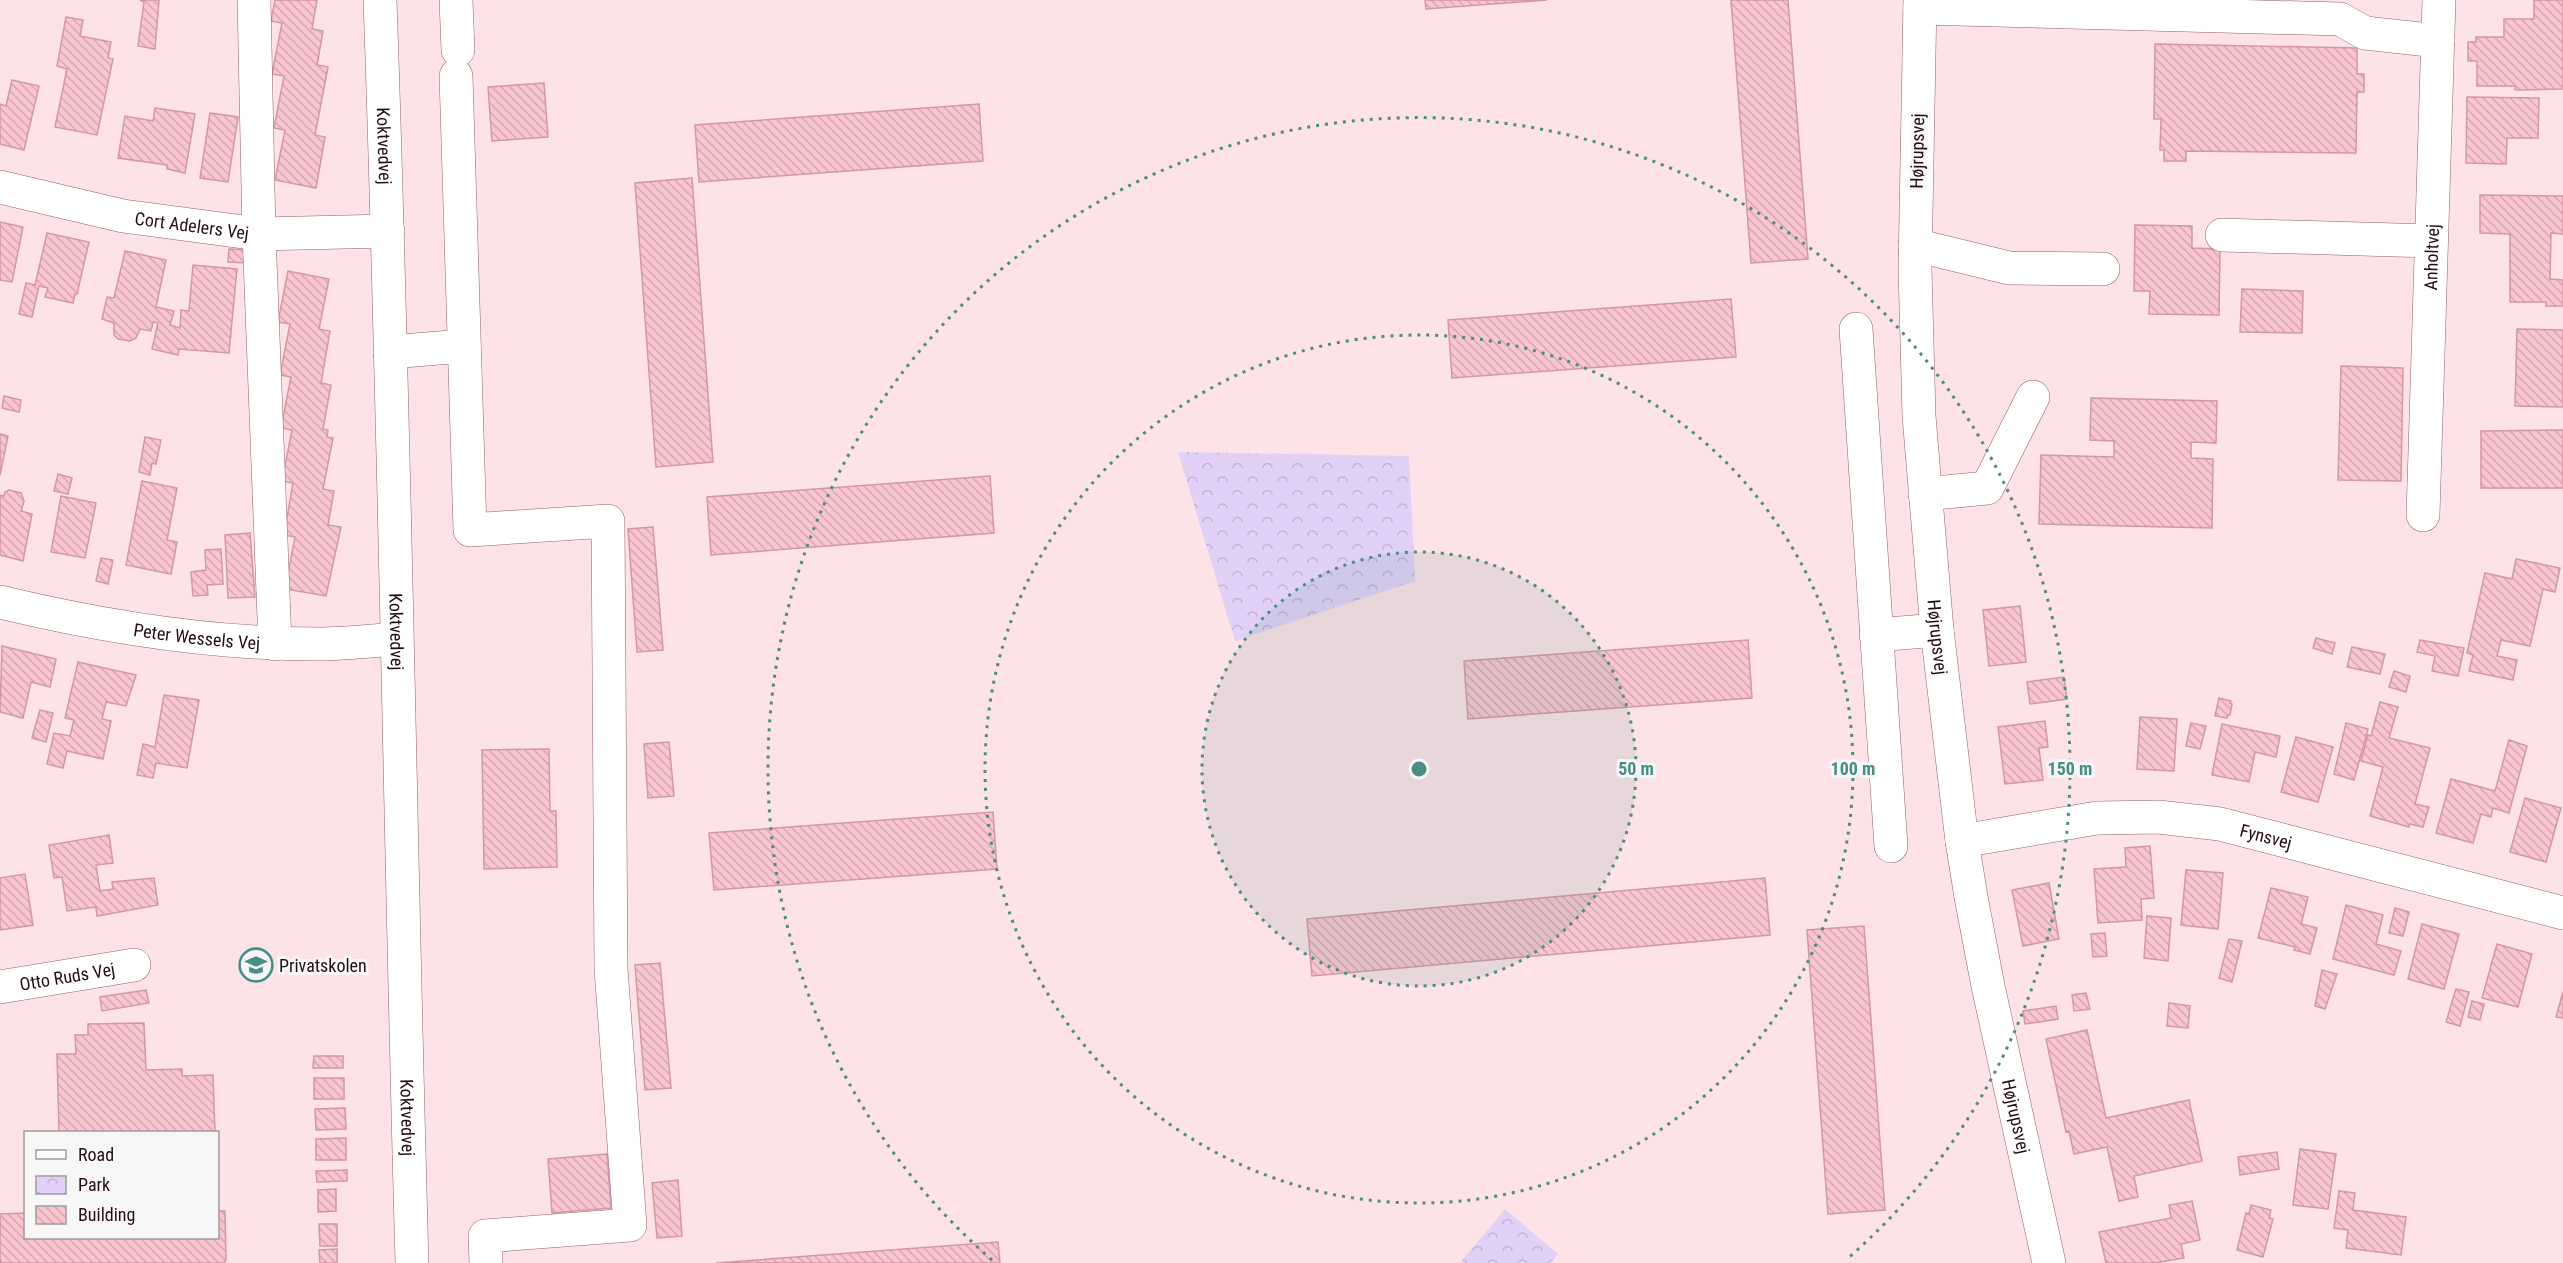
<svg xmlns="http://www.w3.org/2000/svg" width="2563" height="1263" font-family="'Roboto Condensed',sans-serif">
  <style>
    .park { fill: url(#park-crowns) }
    .building { fill: url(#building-back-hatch); stroke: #d597a4; stroke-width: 1.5 }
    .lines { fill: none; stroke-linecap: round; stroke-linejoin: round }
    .minor-casing { stroke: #975e6b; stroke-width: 34 }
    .minor { stroke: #fff; stroke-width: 33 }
    .ring { fill: none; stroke: #488e86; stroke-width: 3; stroke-dasharray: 3 6 }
    .labels { text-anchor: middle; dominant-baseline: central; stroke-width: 6; stroke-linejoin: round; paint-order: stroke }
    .street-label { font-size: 18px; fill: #240e13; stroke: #f7f7f7 }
    .poi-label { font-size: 18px; fill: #240e13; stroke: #f7f7f7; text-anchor: start }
    .centre { fill: #488e86; stroke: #f7f7f7; stroke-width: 3 }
    .ring-label { font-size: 18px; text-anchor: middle; font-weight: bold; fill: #488e86; stroke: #f7f7f7; stroke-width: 6; stroke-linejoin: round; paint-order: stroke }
  </style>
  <defs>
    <pattern id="park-crowns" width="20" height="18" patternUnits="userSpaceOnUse" patternTransform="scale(1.5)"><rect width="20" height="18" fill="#e2d1f7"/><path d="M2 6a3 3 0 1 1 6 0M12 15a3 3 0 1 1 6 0" fill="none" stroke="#c2b2d3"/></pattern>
    <pattern id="building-back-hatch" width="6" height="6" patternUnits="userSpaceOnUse" patternTransform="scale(1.5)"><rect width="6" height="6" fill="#f9c5cf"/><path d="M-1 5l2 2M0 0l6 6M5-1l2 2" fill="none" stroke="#d5a8b1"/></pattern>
  </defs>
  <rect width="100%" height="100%" fill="#fde2e7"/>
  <path class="park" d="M1178,452l231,4 6,125 -180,60z
    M1505,1209l53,45 -8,9h-90z"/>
  <path class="building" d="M140,0h19l-4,49 -17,-3 6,-44z
    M275,0h42l-5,29 11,2 -6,34 11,2 -13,68 10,2 -9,51 -41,-8 10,-50 -11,-2 10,-52 -12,-2 10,-51 -11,-2z
    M1425,0h122l-121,9z
    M1731,0h57l20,259 -57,4z
    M2534,0h29v89l-48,1v-4h-38v-25h-9v-19h8v-5h28v-18h30z
    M66,17l17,3 -3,16 31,6 -3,16 5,1 -16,76 -42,-8 12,-58 -10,-3z
    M2155,44l202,4v26h7v18h-7l-1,61 -170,-2v10h-22v-11h-4l1,-31h-7z
    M12,80l27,6 -15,64 -24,-6v-40l6,2z
    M544,83l4,54 -56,4 -4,-54z
    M2467,97l72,1 -1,40h-31l-1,26 -40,-1z
    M979,104l4,57 -284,21 -4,-57z
    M155,108l40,6 -10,59 -18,-4v-4l-49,-7 7,-42 28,5z
    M210,113l28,4 -10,65 -28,-4z
    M692,178l21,284 -57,5 -21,-284z
    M2480,195l83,1v38l-12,-1 -1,46 13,1v26h-17v-4h-36v-68l-30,-1z
    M0,222l23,5 -11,55 -12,-2z
    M2135,225l57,1v22l28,1 -1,66 -70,-1 1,-23h-16z
    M47,233l42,9 -12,52h-2l-2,9 -28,-6 3,-9 -9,-2 -7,31 -13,-3 7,-31 9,2z
    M229,249l19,1 -1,13 -19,-1z
    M125,251l41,9 -10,47 18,4 -4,14 10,3 1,-18 8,1 4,-46 44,4 -8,84 -50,-4 -1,6 -26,-6 6,-26 -5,-1 -2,9 -11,-2 -4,9 -6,3 -12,-2 -4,-4v-12l-12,-4 5,-22 7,1z
    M288,271l41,8 -10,50 11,2 -9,52 10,2 -8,44 5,1 -1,7 6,1 -10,51 11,2 -6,34 13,2 -15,69 -41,-7 10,-52 -11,-2 9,-52 -11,-2 10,-51 -11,-2 10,-51 -11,-2 10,-51 -12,-2z
    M2242,289l61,2 -1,42 -62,-1z
    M1731,299l5,58 -284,21 -4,-58z
    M2517,329l46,1v77l-48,-1z
    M2341,366l62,2 -2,113 -63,-1z
    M4,396l17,4 -2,12 -17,-4z
    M2091,398l126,3 -1,42 -25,-1v16l22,1 -1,69 -173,-4 2,-69 73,2v-16l-24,-1z
    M2563,430v58h-82v-57z
    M0,434l8,2 -8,39z
    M145,437l16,3 -5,24 -4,-1 -2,12 -11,-3z
    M58,474l14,4 -4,16 -14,-3z
    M990,476l4,57 -283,22 -4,-58z
    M142,481l35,7 -10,52 10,2 -6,32 -45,-9z
    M9,490l12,3 3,8 -3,10 11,3 -9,47 -23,-6v-60l4,1 1,-4z
    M61,496l35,7 -11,55 -34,-6z
    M653,527l10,123 -26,2 -9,-123z
    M250,533l5,64 -27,1 -3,-63z
    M221,549l2,35 -16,1 1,10 -15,1 -2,-24 15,-2 -1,-20z
    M101,558l12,2 -5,24 -12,-3z
    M2516,559l44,9 -5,24 -12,-3 -13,57 -29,-6 -4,16 20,4 -4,20 -44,-9 4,-16 -6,-2 18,-80 27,6z
    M2020,606l6,56 -37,4 -6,-56z
    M2316,638l19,5 -3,11 -19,-6z
    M1748,640l4,58 -284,21 -4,-58z
    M2420,640l44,8 -6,28 -26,-5 3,-15 -18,-4z
    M2,646l54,13 -6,28 -19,-5 -8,36 -23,-6z
    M2352,647l33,7 -5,20 -33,-7z
    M78,662l58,13 -10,31 -20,-4 -4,17 9,2 -8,38 -36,-8 -4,17 -16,-4 7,-31 16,3 4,-16 -9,-2z
    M2394,671l16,5 -4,16 -17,-5z
    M2064,677l3,22 -37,5 -3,-22z
    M164,695l35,5 -12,68 -31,-5 -3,15 -16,-3 6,-31 12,3z
    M2219,698l12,3 -1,2 2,1 -2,11h-2l-1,3 -12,-2z
    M2380,702l18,5 -9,31 41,10 -15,56 14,3 -6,20 -13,-3 -1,3 -39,-11 13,-49 -22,-6 7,-26 3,1z
    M40,710l13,3 -7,29 -14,-4z
    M2140,717l37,2 -3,52 -37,-2z
    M2045,721l3,26 -9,1 4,32 -38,4 -7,-57z
    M2191,723l15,3 -6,23 -14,-3z
    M2346,723l22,6 -14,51 -20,-6z
    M2222,724l58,12 -4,21 -21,-5 -6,30 -37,-7z
    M2296,737l37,10 -15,55 -37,-10z
    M2509,740l18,6 -18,67 -16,-5 -2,9 -10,-3 -8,29 -37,-10 15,-54 44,12z
    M669,742l5,54 -26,2 -4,-54z
    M549,749l1,62h6l1,56 -73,2 -2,-119z
    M2525,798l36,10 -15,54 -36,-10z
    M993,812l4,57 -283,21 -5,-57z
    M109,835l4,28 -17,2 4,26 13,-2 -1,-7 42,-4 4,27 -61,11 -1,-9 -29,4 -5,-34 -8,1 -5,-33z
    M2150,846l4,52 -13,1 1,21 -44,3 -4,-54 32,-2 -1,-19z
    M2186,870l37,3 -5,56 -37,-4z
    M25,874l8,51 -33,5v-52z
    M1765,878l5,57 -458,41 -5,-57z
    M2049,883l10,56 -36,7 -11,-56z
    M2271,888l37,9 -7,27 16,4 -7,26 -16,-4 1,-3 -37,-9z
    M2346,905l37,10 -7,29 25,7 -7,24 -61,-16z
    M2395,908l14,4 -6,24 -14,-3z
    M2147,916l24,2 -3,43 -24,-3z
    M2422,924l37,10 -15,55 -36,-10z
    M1864,926l21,284 -57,4 -21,-284z
    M2105,933l2,23 -14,1 -2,-23z
    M2229,939l13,2 -10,41 -13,-4z
    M2497,944l35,10 -14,53 -36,-9z
    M660,963l11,125 -26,2 -10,-125z
    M2322,970l15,4 -12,35 -10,-3z
    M2456,989l13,3 -9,34 -14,-4z
    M146,990l3,13 -47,8 -2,-14z
    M2563,992v26l-7,-1z
    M2086,993l4,16 -16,2 -2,-16z
    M2472,1001l12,3 -4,16 -12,-3z
    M2169,1003l21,3 -2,22 -21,-2z
    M2056,1006l2,13 -33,5 -2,-13z
    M144,1023l2,47 36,-1v7l31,-1 2,57h-156l-2,-78h19l-1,-19h13v-11z
    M2087,1030l19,88 83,-18 13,61 -68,15 4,21 -19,4 -12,-54 -33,7 -5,-23 -3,1 -20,-93z
    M314,1056h29v12h-30z
    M314,1078h30v21h-30z
    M345,1108l1,21 -30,1 -1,-21z
    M346,1138v22h-30v-21z
    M2300,1149l36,5 -8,55 -35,-4z
    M2277,1152l2,17 -39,6 -2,-18z
    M607,1154l4,54 -59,5 -4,-54z
    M347,1170v11l-30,1 -1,-11z
    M678,1180l4,56 -25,2 -5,-55z
    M336,1189v22l-18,1v-22z
    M2339,1191l16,2 -2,17 53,7 -5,38 -55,-7 2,-18 -14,-2z
    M2192,1201l8,39 -19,4 3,14 -29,5h-49l-7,-31 72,-14 -2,-13z
    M2251,1205l20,5 -2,8 4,1 -10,38 -26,-7 9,-37 3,1z
    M218,1211h7l1,49 -2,3h-224v-49l26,-1v25h192z
    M319,1224h18v22h-17z
    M998,1242l2,21h-284z
    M337,1249v14h-17l-1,-13z"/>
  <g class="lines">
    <defs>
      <g id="minor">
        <path d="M254,0l5,234 16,410"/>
        <path id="s1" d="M380,0c15,421 20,842 32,1263"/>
        <path d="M456,0l2,50"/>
        <path id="s2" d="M1920,0l-5,269 4,147 18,214 25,211 9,56 17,89 61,277"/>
        <path d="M1920,8l420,11 25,14 73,8"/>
        <path d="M456,76l14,454 138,-9 3,448 19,256 -145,11 1,27"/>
        <path id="s3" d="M0,187l123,29 136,18 129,-3"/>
        <path d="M2222,235l209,6"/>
        <path d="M1915,245l94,23 94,1"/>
        <path d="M1856,329l35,517"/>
        <path d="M390,352l74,-6"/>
        <path d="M1925,494l62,-6 46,-91"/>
        <path id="s4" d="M2423,515l16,-515"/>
        <path id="s5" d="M0,602c104,25 211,42 318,42 26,0 52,-3 78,-5"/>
        <path d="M1876,635l61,-5"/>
        <path id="s6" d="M1962,841l135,-23 61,-1 62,7 343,89"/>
        <path id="s7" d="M0,987l134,-22"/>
      </g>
    </defs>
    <use href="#minor" class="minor-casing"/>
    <use href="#minor" class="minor"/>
  </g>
  <circle cx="1419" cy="769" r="217" fill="#488e86" fill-opacity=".12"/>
  <g class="ring">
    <circle cx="1419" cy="769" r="217"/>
    <circle cx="1419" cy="769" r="434"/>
    <path d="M992 1260A651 651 0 1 1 1846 1260"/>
  </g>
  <defs>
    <symbol id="school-ring" viewBox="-11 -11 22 22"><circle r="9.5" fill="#f7f7f7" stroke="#488e86" stroke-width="1.5"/><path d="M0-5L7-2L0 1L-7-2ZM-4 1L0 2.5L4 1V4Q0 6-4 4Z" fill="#488e86"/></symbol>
  </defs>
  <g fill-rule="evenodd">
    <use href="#school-ring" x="237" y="946" width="38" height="38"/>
  </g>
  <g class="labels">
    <g class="street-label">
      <text stroke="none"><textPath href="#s1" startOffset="146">Koktvedvej</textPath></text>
      <text transform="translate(1917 151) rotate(-89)">Højrupsvej</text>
      <text stroke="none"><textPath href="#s3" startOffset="196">Cort Adelers Vej</textPath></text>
      <text stroke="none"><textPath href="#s4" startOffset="258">Anholtvej</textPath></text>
      <text stroke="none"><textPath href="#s1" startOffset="632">Koktvedvej</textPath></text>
      <text stroke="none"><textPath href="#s5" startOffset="200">Peter Wessels Vej</textPath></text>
      <text stroke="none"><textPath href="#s2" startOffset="638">Højrupsvej</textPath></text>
      <text stroke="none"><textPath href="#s6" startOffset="308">Fynsvej</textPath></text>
      <text stroke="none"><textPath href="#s7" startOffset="68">Otto Ruds Vej</textPath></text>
      <text stroke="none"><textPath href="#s2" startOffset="1124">Højrupsvej</textPath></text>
      <text stroke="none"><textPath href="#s1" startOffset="1118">Koktvedvej</textPath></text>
    </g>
    <g class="poi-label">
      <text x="279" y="965">Privatskolen</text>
    </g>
  </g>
  <circle cx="1419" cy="769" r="9" class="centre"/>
  <g class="ring-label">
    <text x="1636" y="775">50 m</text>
    <text x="1853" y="775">100 m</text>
    <text x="2070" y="775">150 m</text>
  </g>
  <rect x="24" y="1131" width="195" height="108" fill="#f7f7f7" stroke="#a39a9c" stroke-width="1.5"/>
  <rect x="36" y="1150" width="30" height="9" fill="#ffffff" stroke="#a39a9c" stroke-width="1.5"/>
  <text x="78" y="1161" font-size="18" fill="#240e13">Road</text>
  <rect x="36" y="1176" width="30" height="18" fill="url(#park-crowns)" stroke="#a39a9c" stroke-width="1.5"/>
  <text x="78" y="1191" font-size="18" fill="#240e13">Park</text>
  <rect x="36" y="1206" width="30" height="18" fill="url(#building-back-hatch)" stroke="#a39a9c" stroke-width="1.5"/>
  <text x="78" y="1221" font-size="18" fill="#240e13">Building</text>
</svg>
